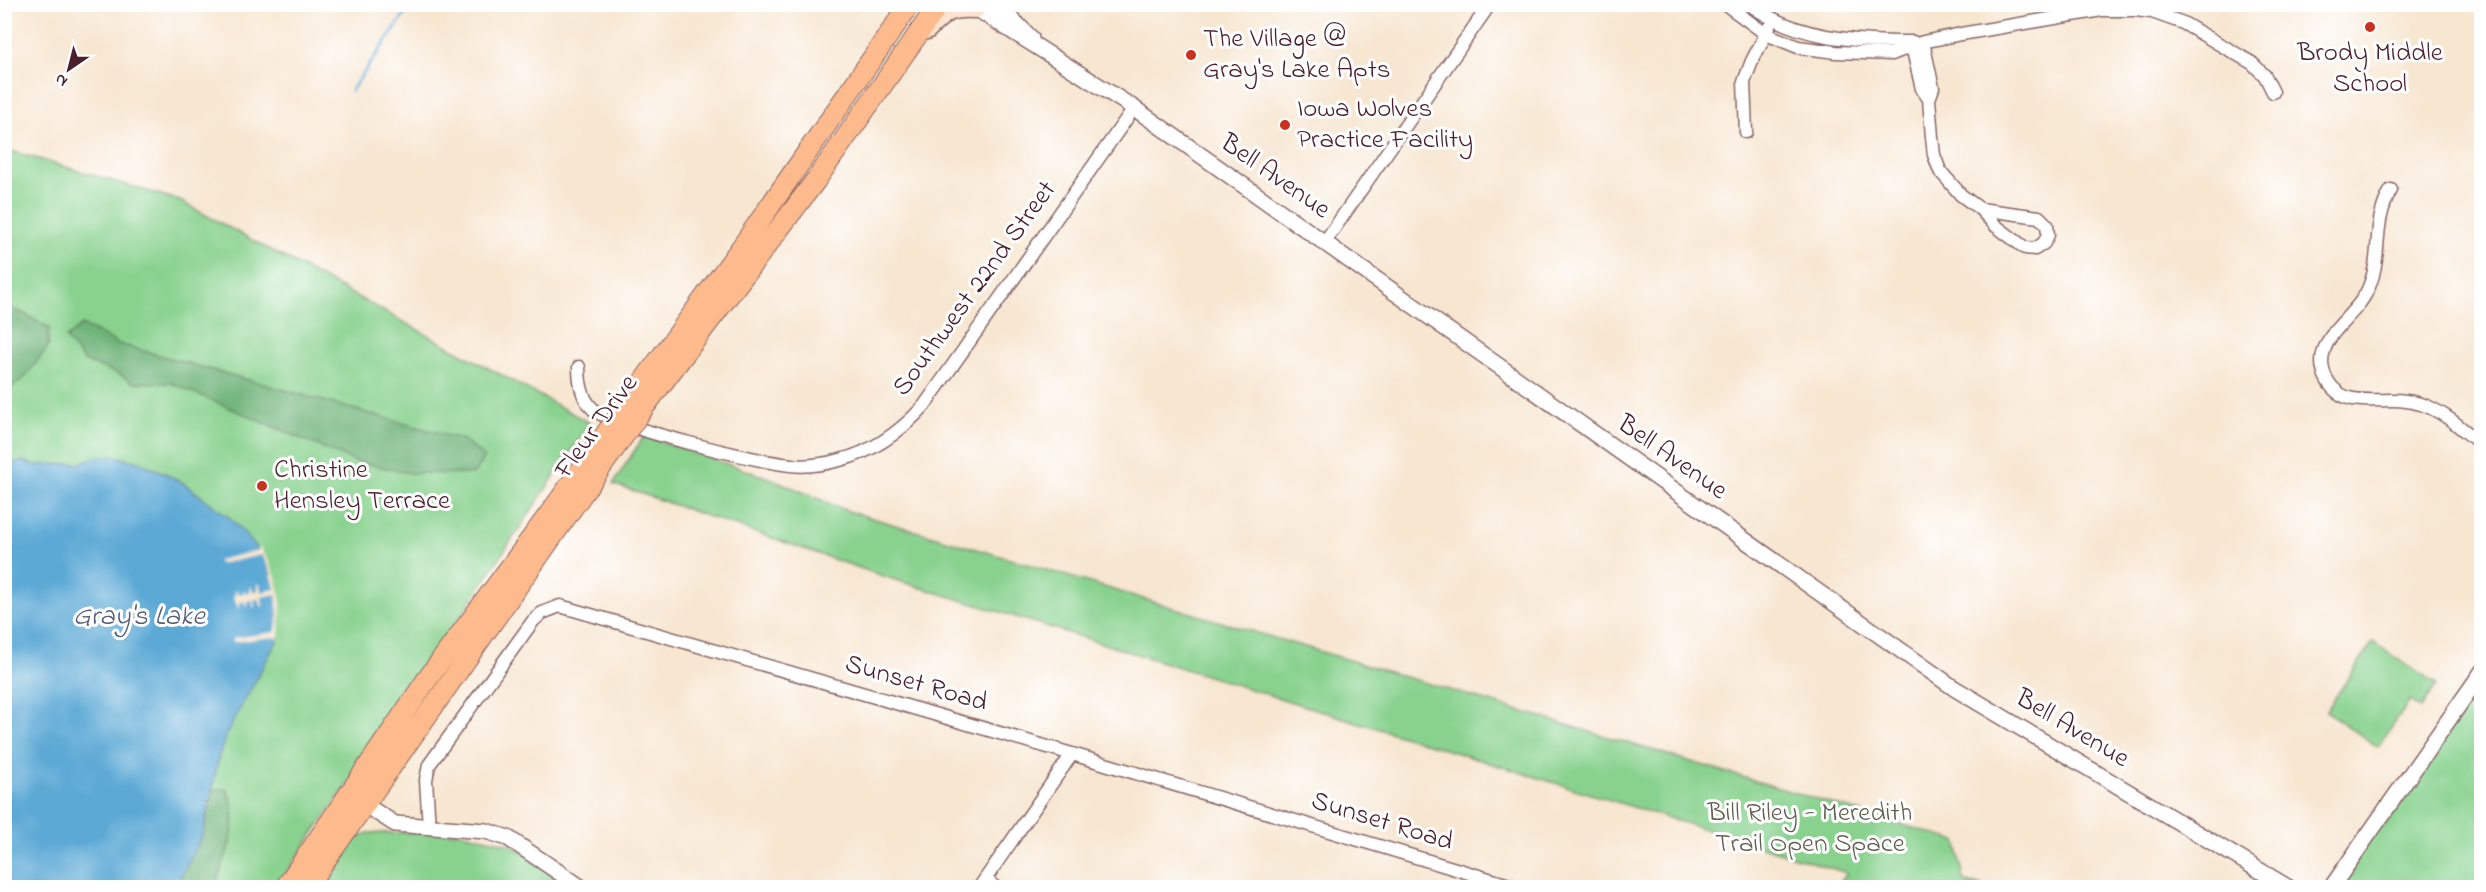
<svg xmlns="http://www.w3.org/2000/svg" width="2486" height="892" font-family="'Indie Flower',sans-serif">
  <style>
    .green { fill: #88d28e; stroke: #69785c; stroke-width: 1.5 }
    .forest { fill: #6eb479; stroke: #5c6a52; stroke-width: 1.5 }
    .water { fill: #5ca9d5; stroke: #536480; stroke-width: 1.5 }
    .pier { fill: #f7e6d0 }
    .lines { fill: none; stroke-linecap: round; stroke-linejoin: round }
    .stream { stroke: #5ca9d5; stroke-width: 3 }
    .minor-casing { stroke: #876565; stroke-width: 15 }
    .tertiary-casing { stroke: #876565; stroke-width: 18 }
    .secondary-casing { stroke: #876565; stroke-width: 21 }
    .primary-casing { stroke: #876565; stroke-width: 22 }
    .minor { stroke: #fff; stroke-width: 12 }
    .tertiary { stroke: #fff; stroke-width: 15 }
    .secondary { stroke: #fee3d1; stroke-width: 18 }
    .primary { stroke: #fcba8d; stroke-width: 20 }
    .primary-bridge-casing { stroke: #876565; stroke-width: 22; stroke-linecap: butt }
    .primary-bridge { stroke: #fcba8d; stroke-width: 20 }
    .poi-dot { fill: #c8321e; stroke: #fff; stroke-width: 2 }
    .labels { text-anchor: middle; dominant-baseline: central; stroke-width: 6; stroke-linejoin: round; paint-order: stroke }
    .poi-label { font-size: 27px; fill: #4a1f2b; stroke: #fff; text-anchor: start }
    .street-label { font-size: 27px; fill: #4a1f2b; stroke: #fff }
    .park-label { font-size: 27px; fill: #605e4e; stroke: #fff }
    .water-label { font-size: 28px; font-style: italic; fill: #525d77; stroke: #fff }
  </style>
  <rect width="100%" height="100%" fill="#fff"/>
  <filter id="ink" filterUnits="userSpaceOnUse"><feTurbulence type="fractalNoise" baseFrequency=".0167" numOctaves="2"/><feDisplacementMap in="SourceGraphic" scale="12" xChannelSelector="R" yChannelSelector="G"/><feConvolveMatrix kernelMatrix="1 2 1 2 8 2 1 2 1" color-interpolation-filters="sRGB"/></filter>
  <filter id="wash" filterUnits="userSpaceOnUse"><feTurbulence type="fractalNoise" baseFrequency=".008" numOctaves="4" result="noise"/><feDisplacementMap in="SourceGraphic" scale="24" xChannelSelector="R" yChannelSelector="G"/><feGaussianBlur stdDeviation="1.35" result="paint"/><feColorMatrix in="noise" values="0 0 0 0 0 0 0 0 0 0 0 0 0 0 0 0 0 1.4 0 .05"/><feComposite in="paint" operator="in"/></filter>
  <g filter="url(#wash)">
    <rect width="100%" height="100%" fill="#f7e6d0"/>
    <path class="green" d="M4,149l174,51 412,223 -236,352 -78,112h-271z
      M644,436l128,43 73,31 1112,331 7,40 21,6h-148l10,-14 -964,-297 -270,-92z
      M2373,642l63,43 -15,23 -11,-7 -32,46 -52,-36z
      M2481,673v214h-146z
      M460,832l52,13 39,29 14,13 -248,1 33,-44 6,-6 12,-5z"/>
    <path class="forest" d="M5,307l16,5 28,16 -1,19 -23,30 -18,14h-3z
      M82,325l37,19 345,96 20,17 -10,17 -64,-1 -56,-12 -183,-78h-37l-15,-9 -35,-13 -18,-23z
      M213,789h13c19,31 -2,68 -11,98l-40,1 28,-54z"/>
    <path class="water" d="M111,455l28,7 23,10 21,11 46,34 18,19 19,25 8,20 4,23v35l-51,94 -8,23 -16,78 -28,53 -170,1v-424l19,-3 9,4 47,-2 15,-6z"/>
    <path class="pier" d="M258,548h2l8,12 9,20 4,24 -2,31 -1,4 -4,-2 -41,5v-4l42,-6 3,-14 -2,-24 -14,3 1,9h-2l-2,-7 -5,1 1,7h-2l-1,-7 -5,1 1,5 -3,1v-5h-5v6h-2l-5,-13h2l1,-6 2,5 5,-1 1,-5 1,5 5,-1 1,-7 2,6h5l-1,-8h2l3,9 13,-3 -4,-16 -9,-18 -43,9 -1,-4 41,-10z"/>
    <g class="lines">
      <path class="stream" d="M351,91l61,-87"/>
    </g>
  </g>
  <g filter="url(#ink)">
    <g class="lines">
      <defs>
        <path id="minor" d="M1725,4l41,30 32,13 38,5 56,2 31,-12 38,-8 141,-24h33l17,2 31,11 69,40 13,13 8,16
          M1749,4c47,35 107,38 164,38
          M1911,42l11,47 7,10
          M1923,42l10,46 -4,11 3,38 2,18 6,16 21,24 19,14 16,17 29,22 10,1 9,-6 4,-8 -1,-10 -8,-8 -59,-8
          M1746,132l-2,-50 8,-21 17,-33
          M2391,190c-20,35 -8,63 -22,97 -10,25 -37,39 -45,63 -7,21 7,45 29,49 24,4 42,-3 68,5 24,8 42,26 61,41
          M1324,243l166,-239
          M579,367c0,15 2,31 14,42 21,18 165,53 198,56 16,2 34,-1 49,-5 33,-8 62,-30 84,-54l210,-298
          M429,827l-3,-47 3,-15 104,-144 9,-8 18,-7 512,148 447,134
          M985,879l11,9
          M979,888l93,-134"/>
        <path id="tertiary" d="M969,4l165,104 820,580 335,200
          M991,4l23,17 17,17
          M356,799l39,25 91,7 22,7 74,50
          M2331,888l151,-216"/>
        <path id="secondary" d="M927,30c18,-18 23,-23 49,-21"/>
        <path id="primary" d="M626,405l117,-160 167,-241
          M642,410l174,-230 123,-176
          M285,888l143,-210 133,-180
          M306,888l270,-385"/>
      </defs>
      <use href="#minor" class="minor-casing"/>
      <use href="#tertiary" class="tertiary-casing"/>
      <use href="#secondary" class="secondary-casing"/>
      <use href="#primary" class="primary-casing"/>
      <use href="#minor" class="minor"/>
      <use href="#tertiary" class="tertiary"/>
      <use href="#secondary" class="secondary"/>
      <use href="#primary" class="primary"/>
      <defs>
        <path id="primary-bridge" d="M561,498l65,-93
          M576,503l66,-93"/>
      </defs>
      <use href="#primary-bridge" class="primary-bridge-casing"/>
      <use href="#primary-bridge" class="primary-bridge"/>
    </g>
  </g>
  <g class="poi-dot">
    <circle cx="2370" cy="27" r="6"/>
    <circle cx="1191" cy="55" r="6"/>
    <circle cx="1285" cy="125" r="6"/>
    <circle cx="262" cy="486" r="6"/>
  </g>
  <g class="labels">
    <g class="poi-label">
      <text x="1203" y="39">The Village @<tspan x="1203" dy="31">Gray's Lake Apts</tspan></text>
      <text x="2370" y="53" text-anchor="middle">Brody Middle<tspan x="2370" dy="31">School</tspan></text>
      <text x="1297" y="109">Iowa Wolves<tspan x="1297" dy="31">Practice Facility</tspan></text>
      <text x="274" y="470">Christine<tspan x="274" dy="31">Hensley Terrace</tspan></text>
    </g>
    <g class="street-label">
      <text transform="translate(1275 177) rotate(35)">Bell Avenue</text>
      <text transform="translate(975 289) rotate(-54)">Southwest 22nd Street</text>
      <text transform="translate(597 427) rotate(-54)">Fleur Drive</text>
      <text transform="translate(1672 458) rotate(35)">Bell Avenue</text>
      <text transform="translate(916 684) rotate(16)">Sunset Road</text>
      <text transform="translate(2072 729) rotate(31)">Bell Avenue</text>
      <text transform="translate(1382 822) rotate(17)">Sunset Road</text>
    </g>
    <g class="park-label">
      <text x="1810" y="813">Bill Riley - Meredith<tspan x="1810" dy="31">Trail Open Space</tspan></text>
    </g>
    <g class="water-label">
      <text x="139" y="617">Gray's Lake</text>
    </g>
  </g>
  <rect width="2486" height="892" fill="none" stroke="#fff" stroke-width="24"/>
  <g transform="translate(69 69) rotate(215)" stroke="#ffffff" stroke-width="4.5" paint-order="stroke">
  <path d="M0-4.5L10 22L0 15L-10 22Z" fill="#4a1f2b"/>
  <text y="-9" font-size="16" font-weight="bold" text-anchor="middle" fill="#4a1f2b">N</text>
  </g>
</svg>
